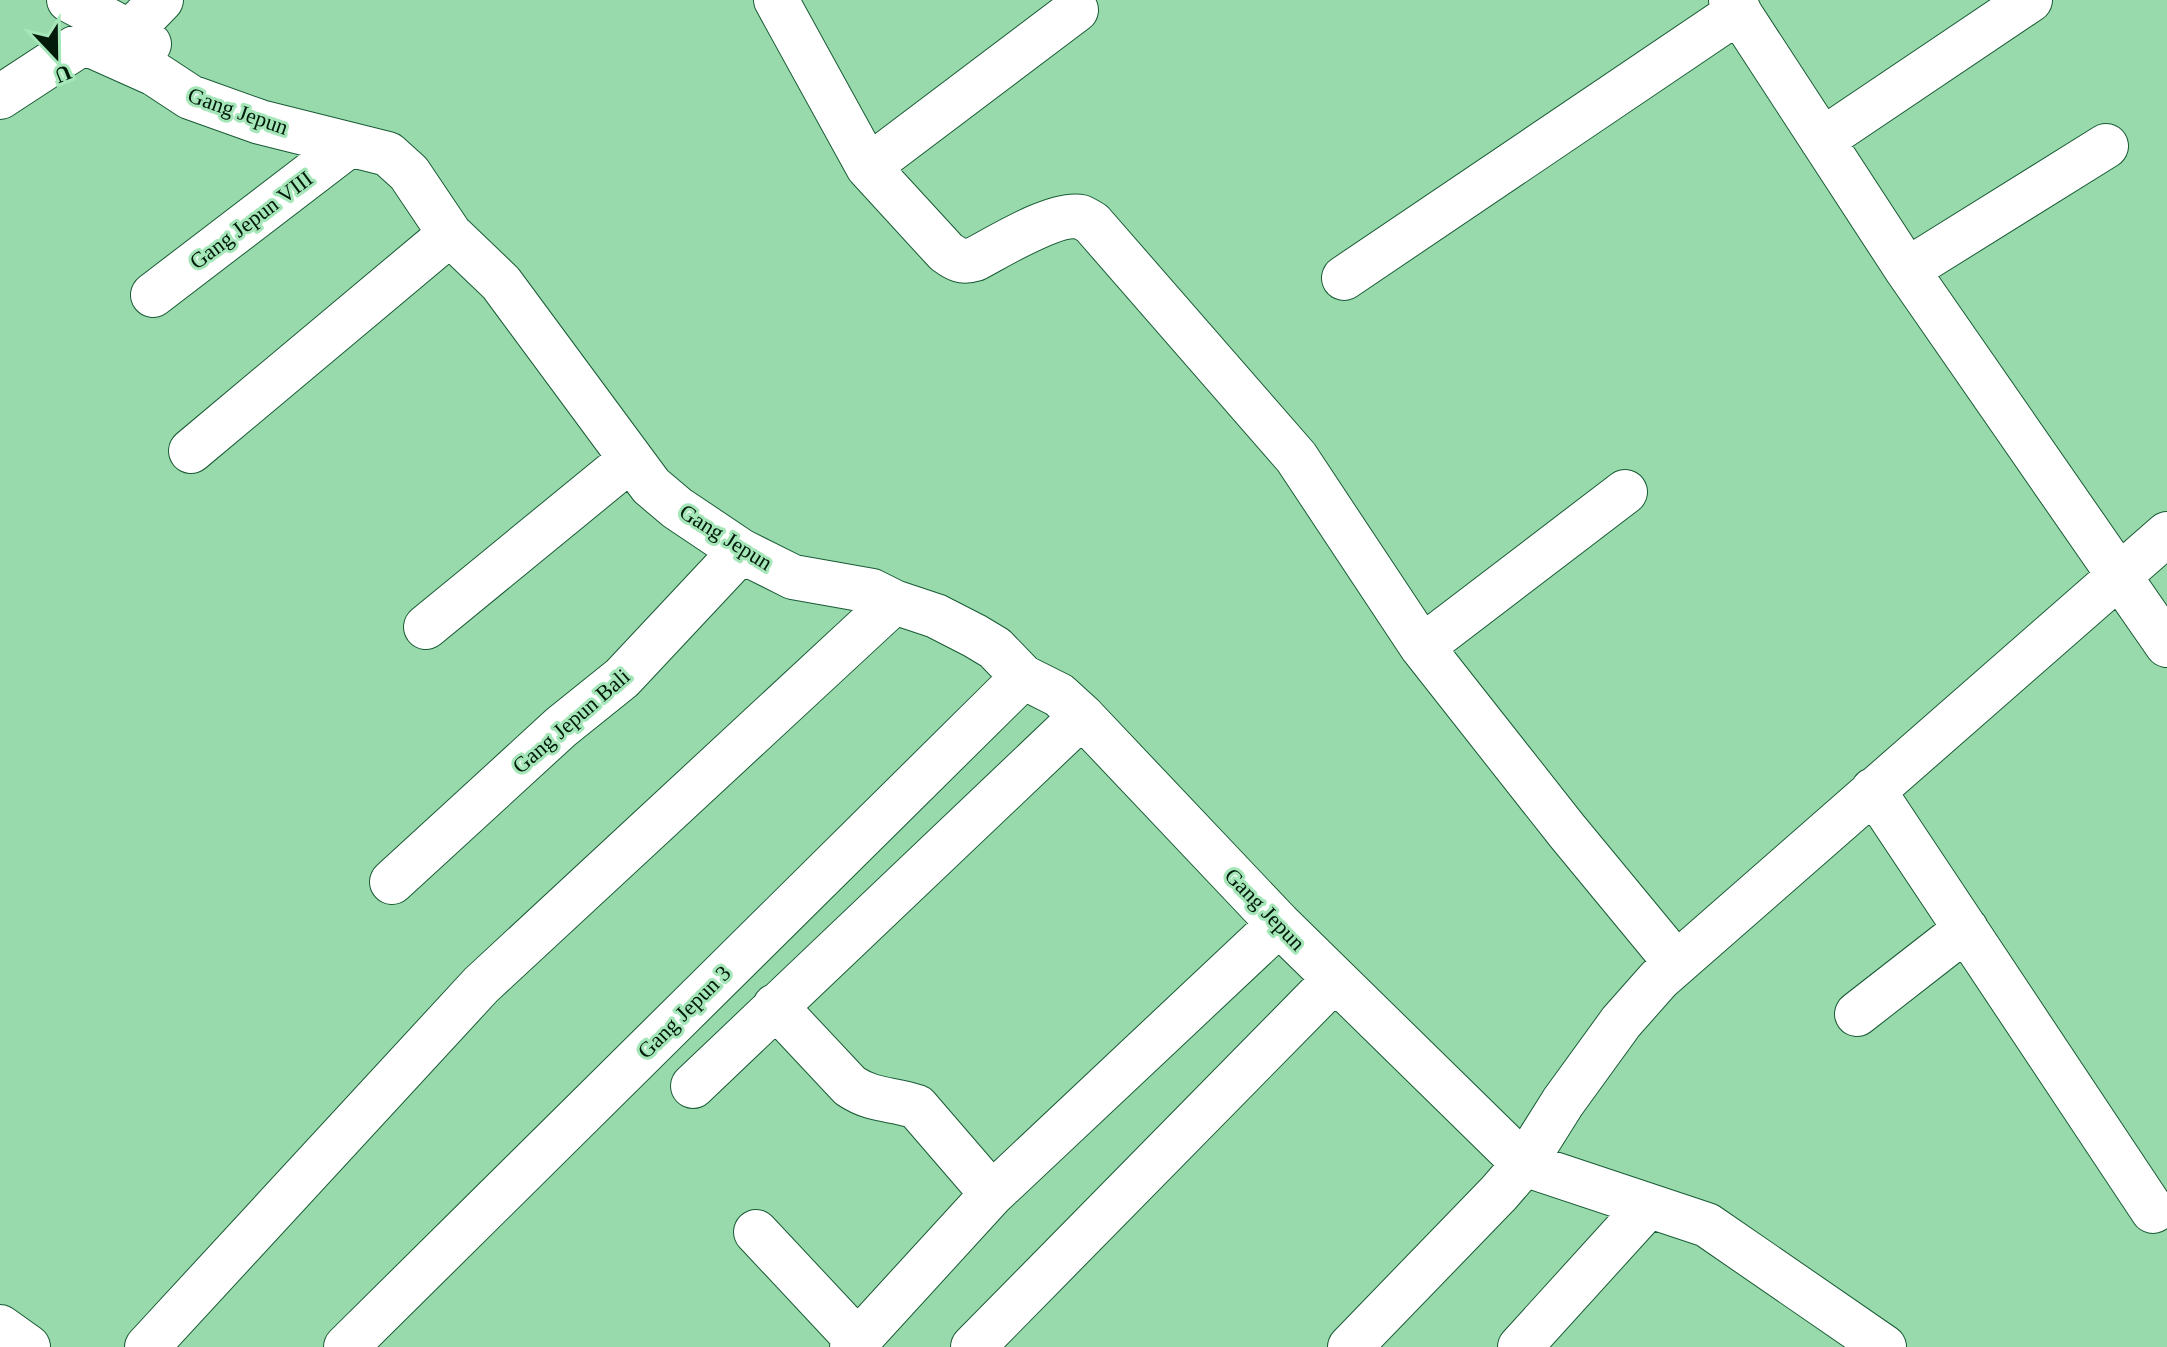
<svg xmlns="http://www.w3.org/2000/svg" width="2167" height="1347" font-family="'Times New Roman',serif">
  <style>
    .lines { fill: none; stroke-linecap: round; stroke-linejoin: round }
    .minor-casing { stroke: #185b34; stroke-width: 46 }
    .minor { stroke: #fff; stroke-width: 44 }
    .labels { text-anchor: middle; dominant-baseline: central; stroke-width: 6; stroke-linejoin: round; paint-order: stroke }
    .street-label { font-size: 22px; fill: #011a0a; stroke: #a6e7b9 }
  </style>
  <rect width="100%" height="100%" fill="#99daad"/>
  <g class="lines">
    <defs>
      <path id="minor" d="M69,0l61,32 19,12
        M776,0l92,167 78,85c11,8 16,11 29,7 23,-12 81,-48 106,-42 2,1 10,5 11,6l204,234 126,190 145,184 109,132
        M1731,0l176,270 260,375
        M130,32l31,-32
        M0,97l75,-49 13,-4 67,30 35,23 70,25 128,32 21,19 41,61 51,49 150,203 26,22 64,43 52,26 79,14 22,11 42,14 39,20 20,12 28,29 36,18 23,21 197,208 245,240 183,61 177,122
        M1822,140l208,-140
        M868,167l208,-157
        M1907,270l199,-124
        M1344,278l395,-267
        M153,295l196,-150
        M191,451l259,-217
        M426,627l205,-168
        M1422,647l203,-155
        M1873,790l280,421
        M392,882l169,-155 61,-49 119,-127
        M775,1006l75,80c24,16 42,12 67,21l75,87
        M1857,1014l109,-85
        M693,1086l389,-370
        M756,1232l102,109
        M0,1327l28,20
        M147,1347l334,-362 413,-383
        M346,1347l677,-670
        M852,1347l140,-153 287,-270
        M973,1347l362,-368
        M1350,1347l149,-154 25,-29 39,-62 58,-80 38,-43 508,-445
        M1520,1347l128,-141"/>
    </defs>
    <use href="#minor" class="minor-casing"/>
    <use href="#minor" class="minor"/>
  </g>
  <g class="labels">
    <g class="street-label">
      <text transform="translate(238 111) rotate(19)">Gang Jepun</text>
      <text transform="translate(251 220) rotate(-37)">Gang Jepun VIII</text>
      <text transform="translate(726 537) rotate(32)">Gang Jepun</text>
      <text transform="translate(571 721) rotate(-41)">Gang Jepun Bali</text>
      <text transform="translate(1265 909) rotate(46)">Gang Jepun</text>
      <text transform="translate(684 1012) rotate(-45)">Gang Jepun 3</text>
    </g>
  </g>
  <g transform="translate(56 56) rotate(158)" stroke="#a6e7b9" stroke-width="6" paint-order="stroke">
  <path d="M0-6L14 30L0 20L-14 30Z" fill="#011a0a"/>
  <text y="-12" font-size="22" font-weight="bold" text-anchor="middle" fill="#011a0a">U</text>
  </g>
</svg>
